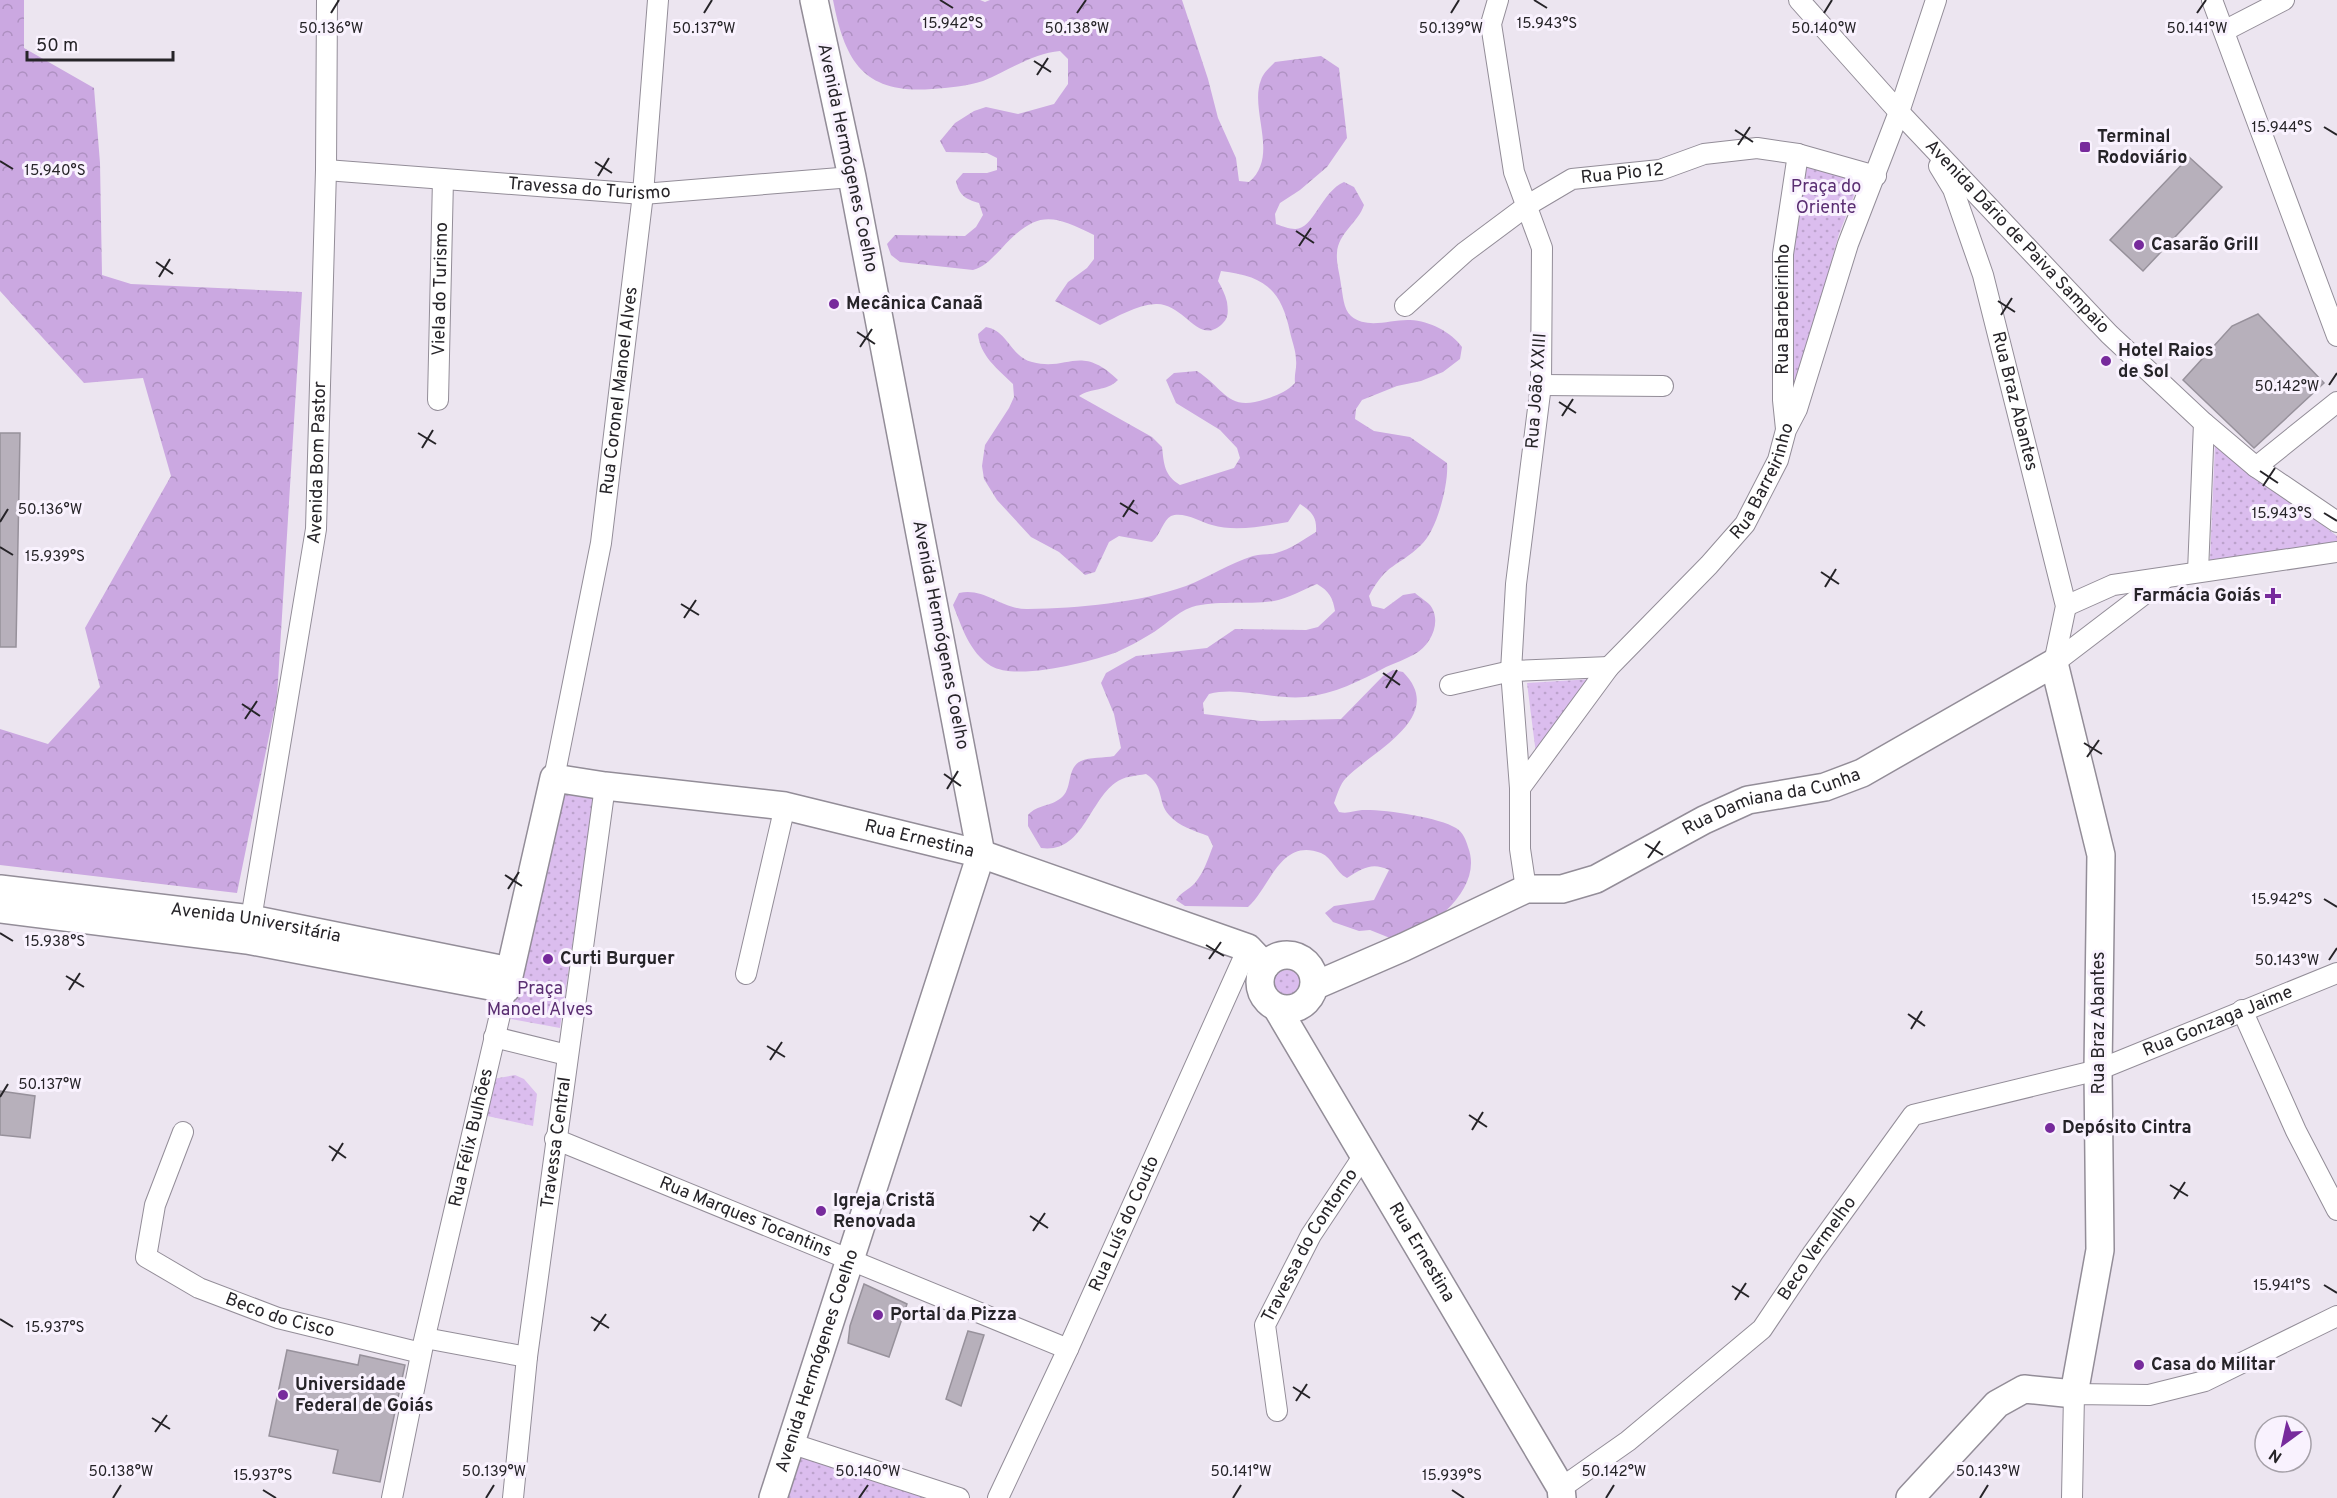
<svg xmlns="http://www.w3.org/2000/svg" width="2337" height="1498" font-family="Overpass,sans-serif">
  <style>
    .forest { fill: url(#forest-crowns) }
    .park { fill: url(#park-dots) }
    .building { fill: #b7b0bb; stroke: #97919b; stroke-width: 1.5 }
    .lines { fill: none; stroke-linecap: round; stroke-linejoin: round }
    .street-casing { stroke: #938d98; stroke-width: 22 }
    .secondary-casing { stroke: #938d98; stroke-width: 30 }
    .street { stroke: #fff; stroke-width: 20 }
    .secondary { stroke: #fff; stroke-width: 27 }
    .ticks { fill: none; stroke: #262428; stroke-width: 2 }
    .poi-dot { fill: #772a9c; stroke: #f9f2fe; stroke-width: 2 }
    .labels { text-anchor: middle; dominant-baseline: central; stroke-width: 6; stroke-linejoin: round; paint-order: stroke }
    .poi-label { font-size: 18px; font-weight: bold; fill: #262428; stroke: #f9f2fe; text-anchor: start }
    .street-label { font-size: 18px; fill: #262428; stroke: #f9f2fe }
    .park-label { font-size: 18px; fill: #5a2e72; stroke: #f9f2fe }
    .ticks-label { font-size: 15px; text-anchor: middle; fill: #262428; stroke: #f9f2fe; stroke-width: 6; stroke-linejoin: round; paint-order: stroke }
  </style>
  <defs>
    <pattern id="forest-crowns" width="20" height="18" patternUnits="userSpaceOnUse" patternTransform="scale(1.5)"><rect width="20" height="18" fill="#cba8e1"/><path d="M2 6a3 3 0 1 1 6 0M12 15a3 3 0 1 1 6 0" fill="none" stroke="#ae90c1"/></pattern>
    <pattern id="park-dots" width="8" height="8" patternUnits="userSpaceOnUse" patternTransform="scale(1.5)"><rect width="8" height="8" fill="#dbbdee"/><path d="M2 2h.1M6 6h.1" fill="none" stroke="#bca2cc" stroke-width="1.8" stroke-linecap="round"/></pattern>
  </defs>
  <rect width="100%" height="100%" fill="#ece5f0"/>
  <path class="forest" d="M0,0h24v48l70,40 6,75 2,112 29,9 171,8 -25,405 -40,196 -237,-28v-136l48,15 52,-57 -15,-59 86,-152 -28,-98 -59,5 -84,-92z
    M833,0h147l5,2 5,-2h192l26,79 10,39 18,40 3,23 10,1c31,-26 0,-72 12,-102 2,-7 9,-13 14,-18l46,-6 18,12 8,70 -20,29 -27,23 -20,13 -5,11 1,10c6,2 13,5 19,5 18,1 27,-38 49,-47l10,5 10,18c-6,18 -26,28 -27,48 -1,10 3,22 4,32 2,9 2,24 10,31 17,14 40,3 59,4 20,1 41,12 52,27l-2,12 -17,13 -22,9 -24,5 -35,14 -6,9 -1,10 19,12 36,6 37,26c2,20 -10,68 -26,82 -24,23 -34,17 -52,51l3,10 12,3 19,-14 12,-2c5,5 14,9 17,15 9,16 -2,38 -17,46 -9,5 -20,9 -29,13 -26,14 -52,27 -81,30 -32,3 -67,-11 -96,-3l-6,9 1,11 57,7 80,-2 42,-43 10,-6 10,2c45,45 -32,80 -57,106 -6,6 -9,17 -12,25l5,9c9,2 14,-1 23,-2 20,-1 77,7 94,18 7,4 10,12 12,19 16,41 -35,80 -68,95l-30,-12 -11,1 -26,-9 -8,-9 9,-7 40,-6 15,-30c-17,-8 -26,-2 -42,8 -12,-6 -14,-20 -26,-25 -41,-16 -51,35 -73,54l-63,-1 -9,-6c6,-9 13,-10 19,-17 9,-11 13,-24 18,-37l-5,-10c-13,-5 -30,-10 -39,-21 -12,-13 -4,-29 -23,-41 -11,2 -22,2 -31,9 -26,19 -33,71 -74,65l-13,-22v-11c10,-11 22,-8 33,-17 12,-9 5,-30 20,-37 8,-4 24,-3 33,-5l7,-8 -7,-34 -13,-31 5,-10 30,-17 71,-8 28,-19 71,1 12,-3 17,-16c-2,-13 -6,-20 -18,-27 -14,6 -29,14 -43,17 -25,4 -59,-1 -82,6 -17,6 -28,20 -43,28 -10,6 -21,12 -32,17 -27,10 -100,29 -126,14 -22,-14 -29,-39 -38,-61l6,-12c26,-6 43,17 69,16 51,-1 110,-6 158,-23 23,-9 44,-23 67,-30 8,-2 16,-1 23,-3 15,-4 27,-13 40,-21 1,-15 -4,-20 -16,-28l-12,18c-23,4 -53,10 -76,3 -11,-3 -29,-14 -41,-9 -8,4 -10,18 -19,26l-33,-6 -10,6 -14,30 -10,3 -26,-23 -28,-15 -34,-37 -13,-21 -2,-13 3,-21 24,-37 5,-11 -1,-13c-15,-15 -33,-28 -35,-50l8,-7c22,4 25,30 46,35 36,10 48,-19 86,18 -12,12 -26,7 -39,16l73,41 10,10c2,17 2,28 18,38l54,-17 6,-10 -3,-10 -17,-18 -44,-27 -10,-23 8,-7 23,-2c29,19 30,41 69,28 12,-4 20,-7 29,-16 -1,-9 2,-15 1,-23 0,-9 -4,-19 -6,-28 -9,-43 -26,-56 -69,-61l-3,10c4,7 7,13 9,21 1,8 2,15 -4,21 -24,25 -38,-20 -67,-19 -20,1 -39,13 -56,21l-45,-24 13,-19 19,-14 7,-9v-24c-43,-22 -58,-24 -92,13 -10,10 -16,18 -29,22l-73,-8 -9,-7 -4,-11 8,-9 70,1 11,-9 7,-12 -4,-12c-14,-4 -20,-8 -23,-22l7,-8h24l10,-3v-12l-10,-5 -41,-1 -6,-11 15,-18 19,-12 12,-4 32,7 36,-10 14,-20v-25l-8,-8c-27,2 -52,20 -77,30 -16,5 -34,7 -51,8 -68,5 -87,-27 -99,-89z"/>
  <path class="park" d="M1804,160l56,20 -21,54 -49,176 1,-148z
    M2215,444l122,92v9l-127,15z
    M1593,679l-57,75 -9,-71z
    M561,786l34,6 -35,236 -49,-9z
    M1272 985a15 15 0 1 1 30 0a15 15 0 1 1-30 0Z
    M515,1075l9,4 13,15 -4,32 -50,-11 10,-36z
    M797,1454l133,44h-147z"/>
  <path class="building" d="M2189,157l33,30 -79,84 -33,-31z
    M2258,314l66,69 -70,65 -71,-68 49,-54z
    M0,433h20l-4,214h-16z
    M0,1091l35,5 -5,42 -30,-3z
    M864,1284l43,20 -18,53 -41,-14 2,-17z
    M968,1331l16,4 -23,71 -15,-7z
    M287,1350l71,15 2,-10 45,10 -25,117 -47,-9 5,-23 -69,-14z"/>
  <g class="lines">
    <defs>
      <g id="street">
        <path d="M1498,0l-7,24 23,148 28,76 -1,137 -25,199 -5,87 9,117v61l6,40"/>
        <path id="s1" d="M1799,0l100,112 210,222 95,89 52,44 81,55"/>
        <path d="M2212,0l125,336"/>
        <path d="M2224,31l60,-31"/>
        <path id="s2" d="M1939,166l14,23 30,86 83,331 -12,57"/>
        <path id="s3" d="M326,170l317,24 209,-17"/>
        <path id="s4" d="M1405,306l60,-54 63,-47 44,-26 88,-9 44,-16 53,-6 41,6 78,22"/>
        <path d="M1541,385l122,1"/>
        <path id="s5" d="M438,400l5,-221"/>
        <path id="s6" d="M1786,429l-3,-29v-146l15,-100"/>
        <path d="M2256,467l81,-65"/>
        <path d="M2198,572l6,-149"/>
        <path d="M2066,606l47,-21 224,-33"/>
        <path d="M2054,663l110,-84"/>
        <path d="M1450,685l61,-14 98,-4"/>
        <path id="s7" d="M554,778l47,-235 42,-349 15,-194"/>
        <path id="s8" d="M1520,788l89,-121 100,-102 36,-41 33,-64 8,-30 11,-21 51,-165 51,-132 37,-112"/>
        <path id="s9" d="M249,931l67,-402 10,-359 1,-170"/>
        <path d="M746,974l39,-168"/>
        <path d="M2242,1010l54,121 41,79"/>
        <path d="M494,1037l73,18"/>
        <path id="s10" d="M183,1132l-28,73 -9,52 53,31 79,30 143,35"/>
        <path id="s11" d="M555,1139l513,210"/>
        <path d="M425,1338l102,19"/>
        <path id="s12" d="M1277,1411l-12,-86 46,-90 53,-80"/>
        <path d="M790,1443l169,55"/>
        <path id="s13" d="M1561,1488l67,-47 134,-112 51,-76 100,-138 185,-45 239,-97"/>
        <path id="s14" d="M392,1498l31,-153 83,-356"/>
        <path id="s15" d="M513,1498l14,-141 78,-571"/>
        <path id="s16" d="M998,1498l70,-149 180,-401"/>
        <path d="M2072,1498l2,-104 75,1 56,-14 132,-65"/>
      </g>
      <g id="secondary">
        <path id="s17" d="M0,889l251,30 254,51"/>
        <path id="s18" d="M0,909l247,31 259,49 48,-211 51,8 180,20 196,48 267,94 17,18"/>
        <circle cx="1287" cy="982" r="27"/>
        <path id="s19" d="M1314,986l90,-39 122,-58h36l34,-10 108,-59 44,-20 77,-13 37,-14 192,-110 47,192 -3,215 2,180 -26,144 -50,-5 -27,15 -87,94"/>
        <path id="s20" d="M1277,1008l284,480 1,10"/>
        <path id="s21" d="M773,1498l208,-644 -129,-677 -38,-177"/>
      </g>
    </defs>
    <use href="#street" class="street-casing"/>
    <use href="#secondary" class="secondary-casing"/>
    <use href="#street" class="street"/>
    <use href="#secondary" class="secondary"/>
  </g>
  <path class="ticks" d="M940,0l13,8M1534,0l13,8M331,13l8,-13M704,13l8,-13M1077,13l9,-13M1451,13l8,-13M1824,13l8,-13M2197,13l9,-13M1034,61l17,11M1037,75l11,-17M2324,127l13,8M1735,130l18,12M1738,145l12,-18M0,161l13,8M595,162l17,11M598,176l11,-18M1296,231l18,12M1299,246l12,-18M156,262l17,12M159,277l11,-18M1998,301l17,11M2001,315l11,-17M857,332l18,12M860,347l12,-18M2329,385l8,-12M1559,402l17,11M1562,416l11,-17M418,433l18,11M422,448l11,-18M2260,471l18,12M2263,486l12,-18M1120,503l18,11M2324,513l13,8M1123,517l11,-17M0,522l8,-13M0,547l13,8M1821,572l18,12M1825,587l11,-18M681,604l18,11M684,618l12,-18M1383,673l17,12M1386,688l11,-18M242,704l18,12M245,719l12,-18M2084,743l18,11M2087,757l12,-17M944,774l17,12M947,789l11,-18M1645,844l18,11M1648,858l12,-17M505,875l17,11M508,889l11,-17M2324,899l13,8M0,933l13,8M1206,945l18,11M1209,959l12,-17M2329,960l8,-12M66,976l18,11M69,990l11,-17M1908,1014l17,12M1911,1029l11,-18M767,1046l18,11M770,1060l12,-18M0,1097l8,-13M1469,1115l18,12M1472,1130l11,-18M329,1146l17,12M332,1161l11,-18M2170,1185l18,11M2174,1199l11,-17M1030,1216l18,12M1033,1231l12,-18M2324,1285l13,8M1732,1286l17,11M1735,1300l11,-17M591,1317l18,11M0,1319l13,8M594,1331l12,-17M1293,1387l17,11M1296,1401l11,-17M152,1418l18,11M155,1432l12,-17M263,1490l13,8M1452,1490l12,8M113,1498l8,-13M486,1498l8,-13M859,1498l9,-13M1233,1498l8,-13M1606,1498l8,-13M1980,1498l8,-13"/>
  <g class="poi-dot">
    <rect x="2079" y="141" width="12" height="12" rx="3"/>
    <circle cx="2139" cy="245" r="6"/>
    <circle cx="834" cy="304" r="6"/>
    <circle cx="2106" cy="361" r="6"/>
    <path d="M2270 587h6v6h6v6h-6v6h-6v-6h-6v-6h6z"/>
    <circle cx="548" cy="959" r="6"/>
    <circle cx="2050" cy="1128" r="6"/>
    <circle cx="821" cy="1211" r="6"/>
    <circle cx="878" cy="1315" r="6"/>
    <circle cx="2139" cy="1365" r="6"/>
    <circle cx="283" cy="1395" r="6"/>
  </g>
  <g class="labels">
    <g class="poi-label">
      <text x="2097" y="137">Terminal<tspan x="2097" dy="21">Rodoviário</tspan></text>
      <text x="2151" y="245">Casarão Grill</text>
      <text x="846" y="304">Mecânica Canaã</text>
      <text x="2118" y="351">Hotel Raios<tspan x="2118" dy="21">de Sol</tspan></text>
      <text x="2261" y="596" text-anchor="end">Farmácia Goiás</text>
      <text x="560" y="959">Curti Burguer</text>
      <text x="2062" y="1128">Depósito Cintra</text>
      <text x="833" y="1201">Igreja Cristã<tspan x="833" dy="21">Renovada</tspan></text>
      <text x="890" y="1315">Portal da Pizza</text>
      <text x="2151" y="1365">Casa do Militar</text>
      <text x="295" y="1385">Universidade<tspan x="295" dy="21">Federal de Goiás</tspan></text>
    </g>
    <g class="street-label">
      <text transform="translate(847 158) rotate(78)">Avenida Hermógenes Coelho</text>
      <text stroke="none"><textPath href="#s4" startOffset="261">Rua Pio 12</textPath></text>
      <text stroke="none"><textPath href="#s3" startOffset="264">Travessa do Turismo</textPath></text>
      <text stroke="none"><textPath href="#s1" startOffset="322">Avenida Dário de Paiva Sampaio</textPath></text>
      <text stroke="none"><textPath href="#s5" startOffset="111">Viela do Turismo</textPath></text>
      <text stroke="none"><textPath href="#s6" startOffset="120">Rua Barbeirinho</textPath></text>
      <text stroke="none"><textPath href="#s7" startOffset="393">Rua Coronel Manoel Alves</textPath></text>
      <text transform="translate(1537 391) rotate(-86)">Rua João XXIII</text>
      <text stroke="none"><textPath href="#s2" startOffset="248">Rua Braz Abantes</textPath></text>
      <text stroke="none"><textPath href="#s9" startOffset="474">Avenida Bom Pastor</textPath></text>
      <text stroke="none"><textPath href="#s8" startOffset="394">Rua Barreirinho</textPath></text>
      <text transform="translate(940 635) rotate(79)">Avenida Hermógenes Coelho</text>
      <text stroke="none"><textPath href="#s19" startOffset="498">Rua Damiana da Cunha</textPath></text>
      <text stroke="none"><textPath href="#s18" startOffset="1100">Rua Ernestina</textPath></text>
      <text stroke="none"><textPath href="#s17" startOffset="258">Avenida Universitária</textPath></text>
      <text stroke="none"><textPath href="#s13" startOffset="838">Rua Gonzaga Jaime</textPath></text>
      <text transform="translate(2099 1023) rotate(-90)">Rua Braz Abantes</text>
      <text stroke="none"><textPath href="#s14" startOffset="369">Rua Félix Bulhões</textPath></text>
      <text stroke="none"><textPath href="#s15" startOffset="358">Travessa Central</textPath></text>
      <text stroke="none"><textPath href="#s11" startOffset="206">Rua Marques Tocantins</textPath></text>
      <text stroke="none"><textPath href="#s16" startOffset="302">Rua Luís do Couto</textPath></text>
      <text stroke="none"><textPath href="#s12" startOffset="178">Travessa do Contorno</textPath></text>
      <text stroke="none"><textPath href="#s13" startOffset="354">Beco Vermelho</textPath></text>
      <text stroke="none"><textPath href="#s20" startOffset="284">Rua Ernestina</textPath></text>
      <text stroke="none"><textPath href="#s10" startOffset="278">Beco do Cisco</textPath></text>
      <text stroke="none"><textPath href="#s21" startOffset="144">Avenida Hermógenes Coelho</textPath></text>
    </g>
    <g class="park-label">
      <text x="1826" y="187">Praça do<tspan x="1826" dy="21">Oriente</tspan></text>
      <text x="540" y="989">Praça<tspan x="540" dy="21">Manoel Alves</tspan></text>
    </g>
  </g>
  <g class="ticks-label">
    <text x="953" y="28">15.942°S</text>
    <text x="1547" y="28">15.943°S</text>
    <text x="704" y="33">50.137°W</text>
    <text x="331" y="33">50.136°W</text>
    <text x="1077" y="33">50.138°W</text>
    <text x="1451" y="33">50.139°W</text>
    <text x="1824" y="33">50.140°W</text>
    <text x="2197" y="33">50.141°W</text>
    <text x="2282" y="132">15.944°S</text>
    <text x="55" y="175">15.940°S</text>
    <text x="2287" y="391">50.142°W</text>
    <text x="50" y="514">50.136°W</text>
    <text x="2282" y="518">15.943°S</text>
    <text x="55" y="561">15.939°S</text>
    <text x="2282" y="904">15.942°S</text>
    <text x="55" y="946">15.938°S</text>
    <text x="2287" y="965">50.143°W</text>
    <text x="50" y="1089">50.137°W</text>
    <text x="2282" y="1290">15.941°S</text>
    <text x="55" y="1332">15.937°S</text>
    <text x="121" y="1476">50.138°W</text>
    <text x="494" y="1476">50.139°W</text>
    <text x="868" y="1476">50.140°W</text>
    <text x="1241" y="1476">50.141°W</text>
    <text x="1614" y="1476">50.142°W</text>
    <text x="1988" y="1476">50.143°W</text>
    <text x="263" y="1480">15.937°S</text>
    <text x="1452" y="1480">15.939°S</text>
  </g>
  <g transform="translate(2283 1444) rotate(213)"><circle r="28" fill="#f9f2fe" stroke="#a5a0a8" stroke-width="1.5"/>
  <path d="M0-4.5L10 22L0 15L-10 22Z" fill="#772a9c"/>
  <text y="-9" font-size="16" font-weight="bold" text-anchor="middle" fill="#262428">N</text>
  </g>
  <path d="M27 51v9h146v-9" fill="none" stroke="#262428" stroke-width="3"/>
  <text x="36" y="51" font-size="18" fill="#262428" stroke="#f9f2fe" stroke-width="4.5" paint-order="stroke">50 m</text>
</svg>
